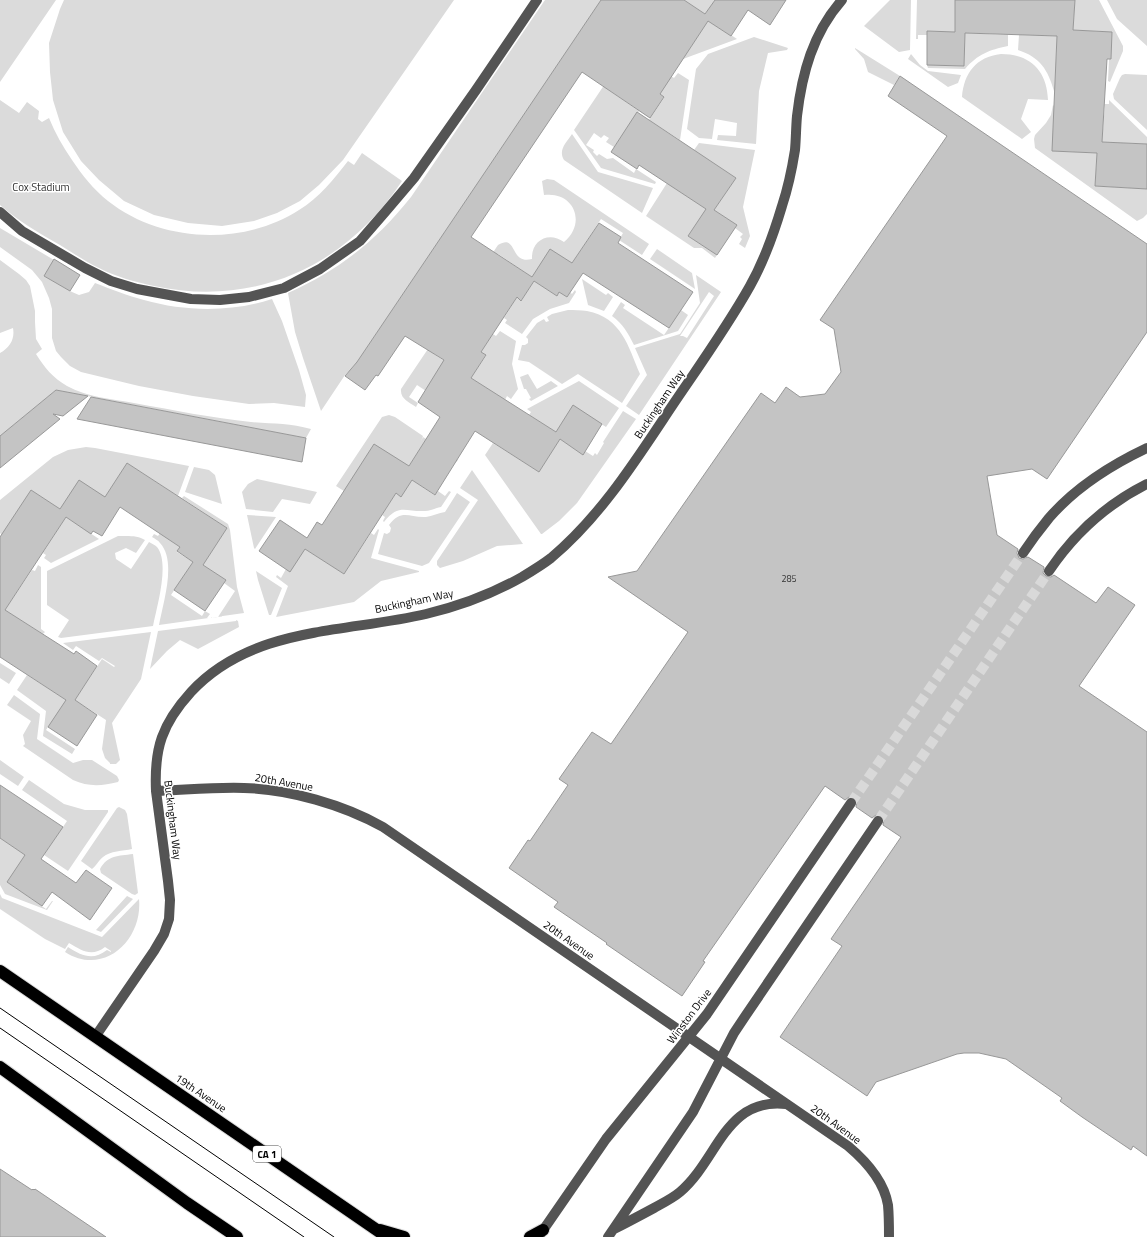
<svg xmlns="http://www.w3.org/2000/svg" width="1147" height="1237" font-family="'Titillium Web',sans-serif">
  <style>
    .green { fill: #dbdbdb; fill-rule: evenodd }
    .building { fill: #c4c4c4; stroke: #989898 }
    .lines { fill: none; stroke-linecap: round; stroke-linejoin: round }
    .minor-tunnel { stroke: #d9d9d9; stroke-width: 10; stroke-dasharray: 10 5; stroke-linecap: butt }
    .highway-casing { stroke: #dbdbdb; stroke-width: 14 }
    .minor { stroke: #545454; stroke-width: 10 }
    .highway { stroke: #000; stroke-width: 12 }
    .tram { stroke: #000; stroke-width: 1 }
    .labels { text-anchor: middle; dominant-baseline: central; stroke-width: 3; stroke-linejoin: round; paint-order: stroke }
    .number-label { font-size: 9px; fill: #313131 }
    .shield { fill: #fff; stroke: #4c4c4c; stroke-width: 1 }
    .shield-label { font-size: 10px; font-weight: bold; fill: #000 }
    .park-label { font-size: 11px; fill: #323232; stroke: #fff }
    .street-label { font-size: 11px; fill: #000; stroke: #fff }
  </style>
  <rect width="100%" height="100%" fill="#fff"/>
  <path class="green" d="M0,0h56l-56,82z
    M64,0h390l-111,160 -24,25 -19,16 -23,12 -23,8 -32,5 -34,-3 -34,-8 -30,-14 -25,-21 -18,-19 -18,-29 -10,-32 -3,-28 -1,-29 11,-34z
    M545,0h56l-244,362 -12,13 -24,36 -18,-53 -8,-26 -7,-39c51,-23 88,-52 123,-96z
    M684,0h31l-10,14z
    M890,0h21l-1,50 -11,2 -35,-26z
    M917,0h38v32l-27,-1 -1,4h-9v4h-2z
    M1075,0h24l24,46v5l-13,31 -2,-1 1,-22h2l1,-27 -39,-2z
    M1107,0h40v46l-30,-27z
    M708,21l23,15v-1l6,4 -54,20z
    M965,33l43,2v11c-19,4 -30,8 -43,23l-37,-1 -1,-3 37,1z
    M1019,35l38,1 -2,55h-1c-6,-21 -14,-34 -36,-41z
    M754,37l34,11 -1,2 -19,3 -9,38 -3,53 -39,-4 1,-5 18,1 1,-13 -22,-4 -3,20 -13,-1 -12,-9 9,-60 12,-15z
    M633,42l4,2 -30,45 32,22 -25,36 -8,-5 3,-4 -5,-3 -3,3 -7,-5 -8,12 8,5 -1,2 4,4 2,-2 8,5 6,-1 21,15 2,-4 20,13 -1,2 -54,-16 -27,-38z
    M855,48l45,28 -6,9 -26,-13 -4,-13 -9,-10z
    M911,54l9,11 8,6 33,4 -3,8 -10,4 -40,-28z
    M1001,54c30,0 46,17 47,46l-20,-1 -7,20 10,13 -9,7 -60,-42c2,-24 14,-40 39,-43z
    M678,73l11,7 -9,60 -31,-20 15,-22 -4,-4 11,-18 3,2z
    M1125,74l22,1v55l-33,-31 -1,-5 7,-16 2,-3z
    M0,100l19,13 8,-11 12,9 -1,8 4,3 7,-4c6,15 14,29 23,42 10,15 22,30 36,41 53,42 135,45 191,9 20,-12 35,-31 49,-49l6,4 8,-12 40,28c-56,85 -147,127 -248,105 -18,-4 -38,-9 -55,-18 -13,-6 -26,-15 -39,-23 -21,-12 -42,-24 -60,-40z
    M1109,100l38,37v7l-45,-2 3,-38h4z
    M1053,105l1,1 -1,45 44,2 -2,33 52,3v25l-4,4 -6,3 -102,-73 -1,-9 1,-4 11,-12 5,-8z
    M572,134l26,38 55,16 -11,25 -78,-53c-6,-10 2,-17 8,-26z
    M699,143l56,7 -12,57 7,29 -5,12 -6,-4 3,-5 -2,-2 3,-3 -8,-6 2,-3 -23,-15 22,-32 -42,-28z
    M547,179l7,1 95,64 -7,11 -23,-15 4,-7 -22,-14 -29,44 -40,14 -34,-23 -64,100 27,18 -20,29 -24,-16 -8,12 9,6 -2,4c-7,-5 -16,-8 -15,-18l97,-144c20,-12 11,20 34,14 -1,-19 17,-28 32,-17 23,-19 10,-51 -20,-47l-2,-14z
    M667,183l39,26 -18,27 29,19 -2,3 -13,-10h-8l-48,-32z
    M0,228l54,32 -10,16 28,16 7,3 10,-3 6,-9c16,6 33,13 49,17 42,12 88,12 128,-1l10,22 17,49 7,25 -1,12 -31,-4 -25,1 -56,-8 -54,-10 -58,-14 -11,-6 -9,-9 -5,-6 -4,-13v-29l-3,-11 -7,-16 -10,-12 -32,-23z
    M657,249l35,24 3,16 -45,-30z
    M0,260l19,14 7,6 4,6 5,25v11l1,17 6,10 -6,5c8,13 17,24 31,32 20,11 45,13 67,17 39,7 78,15 117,19 22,2 39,1 60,7l-5,9 -250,-48 -56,46v-83c10,-6 15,-14 13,-25l-13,5z
    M696,275l25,17 -82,123 -13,-9 21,-31 -12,-27 45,-14 20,-31zM709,292l5,4 -27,42 -4,-2h-3z
    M582,279l24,16 2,-2 5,4 -9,14 -16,-6z
    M534,281l23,15 2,-4 8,5 3,-5 2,2 3,-4 1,2 -7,11 -19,6 -17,10 -11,15 -17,-11 2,-3 -3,-2 13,-21 5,3z
    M621,302l4,3 -2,3 41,27 17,-25 7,5 -10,16 -44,14c-6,-12 -11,-21 -22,-29z
    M568,310c6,0 13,0 19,1 35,7 41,35 53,63l-18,29 -44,-29 -16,10 -33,-22 -11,-2 4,-15h3l3,-2v-4l-2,-2 11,-14 7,-4 2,3 3,-1 -2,-4 5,-3z
    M500,331l16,10 -4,23 6,25 -7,10 -4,-3 -2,4 -34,-22 15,-22 -5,-4 12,-18 3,2z
    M528,374l9,15 14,-8 7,5 -27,15 -2,-2 2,-1 -5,-9h-2l-4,-12z
    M579,381l40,27 -13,19 -33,-21 -17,26 -27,-17 2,-3 -4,-3z
    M623,411l13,8 -59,84 -18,18 -17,13h-1l-56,-79 8,-12 46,29 21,-33 22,15 3,-3 8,5 2,-3 2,2 7,-12 -1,-1z
    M389,415l6,2 28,19 -2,5 2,-4 35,23 -2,2 -32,-20 -15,24 -65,25 -8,-5 46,-69z
    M86,447l9,1 94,18 -11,30 -51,-33 -22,34 -45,12 -29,-19 -29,45 -2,-2v-33l53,-43 15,-7z
    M194,467l15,3 6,5 7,29 -37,-12z
    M472,470l51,74 -26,2 -34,15 -23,7 -3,-3v-4l41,-61 -18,-12z
    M257,479l60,13 -7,12 -28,-5 -9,13 -27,-3 -4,-17 6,-8z
    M412,480l22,15 4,-4 7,5 4,-5 2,1 -10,15c-5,1 -11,4 -16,4 -20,1 -26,-8 -41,11l-1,-1 2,-4 -3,-2 14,-22 5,3z
    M457,493l13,9 -41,61 -7,3 -44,-12 6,-21 3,1 3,-2 1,-4 -2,-3c13,-17 20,-7 37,-8 6,-1 13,-4 19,-5z
    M184,496l44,28 2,6 7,57 7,26 -85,12c4,-22 18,-64 1,-82 -2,-3 -5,-4 -8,-6l2,-3 4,2 2,-3 20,14 -3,5 16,10 -22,33 31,21 3,-5 5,3 -3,4 11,-1 17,-26 -11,-8 2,-3 -23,-15 24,-37 -45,-30z
    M247,515l29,2 -21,32 -1,-1z
    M66,517l33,22 -48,24 -7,-5 2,-3 -3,-2z
    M378,529l1,1 -8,28 48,13v1l-38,9 -27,21 -78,15 12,-31 -12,-9 1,-2 4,3 5,-9 19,-20 39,25 27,-41 3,2z
    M118,536c9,0 20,-1 27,4l-9,13 -10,-5 -11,5 1,6 15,10 18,-27c2,1 6,3 8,5 13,16 0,59 -4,79l-92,12 -3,-1 11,-17 -22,-15v-34z
    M38,565l3,2v62l4,3 -2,2 -38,-24 27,-40 3,1z
    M256,571l26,17 -11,27h-2l-11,-35z
    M236,620l2,1 1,6 -41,22 -18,-9 -13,11 -17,18 8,-38 78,-10z
    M151,632l-10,47 -29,44 8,37 -4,4h-6v-1l-5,-5 -3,-9 4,-29 -31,-20 27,-41 12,8 1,-1 -13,-8 -3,3 -23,-15 -3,4 -10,-7z
    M0,663l16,10 -7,11 -9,-6z
    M27,675l39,25 -20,30 29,19 -3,5 -29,-18 3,-25 -29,-21z
    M14,695l26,19 -3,25 36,24 10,-3h9l25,16 2,4 -1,2c-16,4 -30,5 -45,-2l-50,-34 2,-2 -2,-9 8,-14 -24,-16z
    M0,760l24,17 -6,9 -18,-12z
    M29,780l35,24 21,6h23v2l-40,59 -24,-16 23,-34 -45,-31z
    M119,807l6,3 2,4 5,35c-9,2 -22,2 -29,8 -5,4 -6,8 -11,12l-11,-8 36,-53z
    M0,838l25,17 -18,27 39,27 6,-8h1l-6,9 -42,-16 -5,-9z
    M133,854l5,39 -3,2 -3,-1 -31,-21 -1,-4c8,-14 18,-13 33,-15z
    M0,894l2,4 100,39 37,-38c4,41 -35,78 -74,53l3,-5c14,9 25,14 39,3l4,2v-1l-6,-4c-13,10 -23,4 -36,-4l-4,6 -20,-10 -45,-30z
    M127,896l6,3 -32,33 -5,-2z"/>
  <path class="building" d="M601,0h83l21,14 10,-14h71l-16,25 -22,-15 -17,26 -23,-15 -48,73 4,3 -14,21 -68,-46 -111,165 61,40 18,-28 22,14 27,-40 22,14 -3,6 75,49 -24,36 -86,-55 -16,24 -8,-5 -2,4 -23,-15 -13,20 -4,-4 -36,55 5,3 -15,23 85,54 17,-27 29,19 -19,31 -23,-16 -21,33 -64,-41 -40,64 -23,-15 -11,17 -5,-4 -52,81 -39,-25 -15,23 -31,-21 21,-31 27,18 10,-16 5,3 52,-81 35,22 31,-49 -22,-15 26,-42 -39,-24 -27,40 -2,-1 -11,15 -20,-14 12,-14z
    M955,0h120l-2,30 39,2 -1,27h-4l-5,83 45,2v45l-52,-3 2,-33 -45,-2 5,-115 -92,-3 -1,33 -37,-1v-34l28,1z
    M900,76l247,168v88l-100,147 -15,-10 -45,7 10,59 21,14 -1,4 2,5 4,1 5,-2 16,10 -1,6 3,3 5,1 3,-2 42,28 12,-16 27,18 -56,81 68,46v424l-14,-10 -2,4 -49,-33 -22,-16 2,-3 -56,-39 -27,-6h-15l-7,1 -81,28 -9,14 -87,-59 62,-91 -11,-7 70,-102 -18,-12 1,-6 -3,-4h-5l-4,3 -16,-11 1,-6 -3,-4h-5l-4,3 -20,-14 -122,175 2,1 -23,34 -76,-52 1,-1 -53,-36 4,-5 -49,-34 19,-28 2,1 38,-56 -9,-6 33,-47 19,12 77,-112 -80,-55 29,-6 124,-178 14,10 11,-16 14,10 25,-3 16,-22 -7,-43 -14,-9 127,-184 -59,-40z
    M637,112l99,66 -22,32 23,15 -20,30 -29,-19 18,-27 -67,-44 -2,4 -26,-17z
    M54,259l26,16 -10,16 -26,-15z
    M56,390l32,6 -25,20 -10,-2 7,5 -60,49v-32z
    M91,397l215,41 -4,24 -225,-43z
    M127,463l100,65 -24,37 23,15 -21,31 -31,-21 19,-28 -16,-11 3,-4 -60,-40 -18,29 -9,-5 -2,3 -25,-17 -61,93 69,44 2,-3 21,15 -22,34 22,15 -20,31 -29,-19 18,-27 -66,-43v-120l31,-47 29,19 19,-29 26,17z
    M0,785l63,42 -22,32 35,24 10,-13 26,18 -22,32 -38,-28 -10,14 -35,-24 18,-27 -25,-17z
    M0,1169l32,21 1,-1 1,1 1,-1 71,48h-106z"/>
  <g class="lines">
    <path class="minor-tunnel" d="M851,803l172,-250
      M878,821l171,-250"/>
    <defs>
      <path id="highway" d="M0,971l387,266
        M0,1067l187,136 50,34
        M380,1230l24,7
        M530,1237l13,-7"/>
    </defs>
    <use href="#highway" class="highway-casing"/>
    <path class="minor" d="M0,212l22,19 63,37 26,13 26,8 54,10 29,1 29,-3 35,-9 36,-19 40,-28 26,-30 28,-33 62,-88 61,-90
      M1023,553c8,-12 17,-24 26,-35 26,-30 62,-53 98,-70
      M1049,571c25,-37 58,-67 98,-87
      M156,791c29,-1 58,-4 88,-3 45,1 100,17 139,39l465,319c19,16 36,35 40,59 1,11 1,22 1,32
      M95,1037l59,-86 10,-17 5,-15 1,-19 -2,-19 -12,-90c-2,-43 6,-67 35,-99 61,-66 154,-59 235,-78 34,-8 66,-20 96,-37 10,-6 20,-12 29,-19 50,-42 85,-98 121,-152 27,-40 55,-79 78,-120 14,-25 24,-53 32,-80 6,-18 10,-37 13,-56 1,-11 1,-23 2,-34 5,-43 16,-83 45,-116
      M614,1229c14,-7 27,-14 40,-21 9,-5 19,-10 26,-16 38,-32 45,-95 106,-88
      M539,1236l67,-97 101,-125 144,-211
      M608,1237l85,-125 41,-79 12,-18 132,-194"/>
    <use href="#highway" class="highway"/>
    <path class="tram" d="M0,1008l334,229
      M0,1028l304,209"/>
  </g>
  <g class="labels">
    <g class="number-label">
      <text x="789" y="578">285</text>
    </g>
    <rect class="shield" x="253" y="1146" width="28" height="16" rx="3"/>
    <g class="shield-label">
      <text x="267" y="1154">CA 1</text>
    </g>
    <g class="park-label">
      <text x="41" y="187">Cox Stadium</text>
    </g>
    <g class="street-label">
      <text transform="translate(659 404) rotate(-56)">Buckingham Way</text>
      <text transform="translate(414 601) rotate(-12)">Buckingham Way</text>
      <text transform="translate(284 782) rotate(10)">20th Avenue</text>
      <text transform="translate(173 820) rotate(83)">Buckingham Way</text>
      <text transform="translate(569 940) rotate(35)">20th Avenue</text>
      <text transform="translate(689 1016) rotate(-53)">Winston Drive</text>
      <text transform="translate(201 1093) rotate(34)">19th Avenue</text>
      <text transform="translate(836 1124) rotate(36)">20th Avenue</text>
    </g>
  </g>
</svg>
